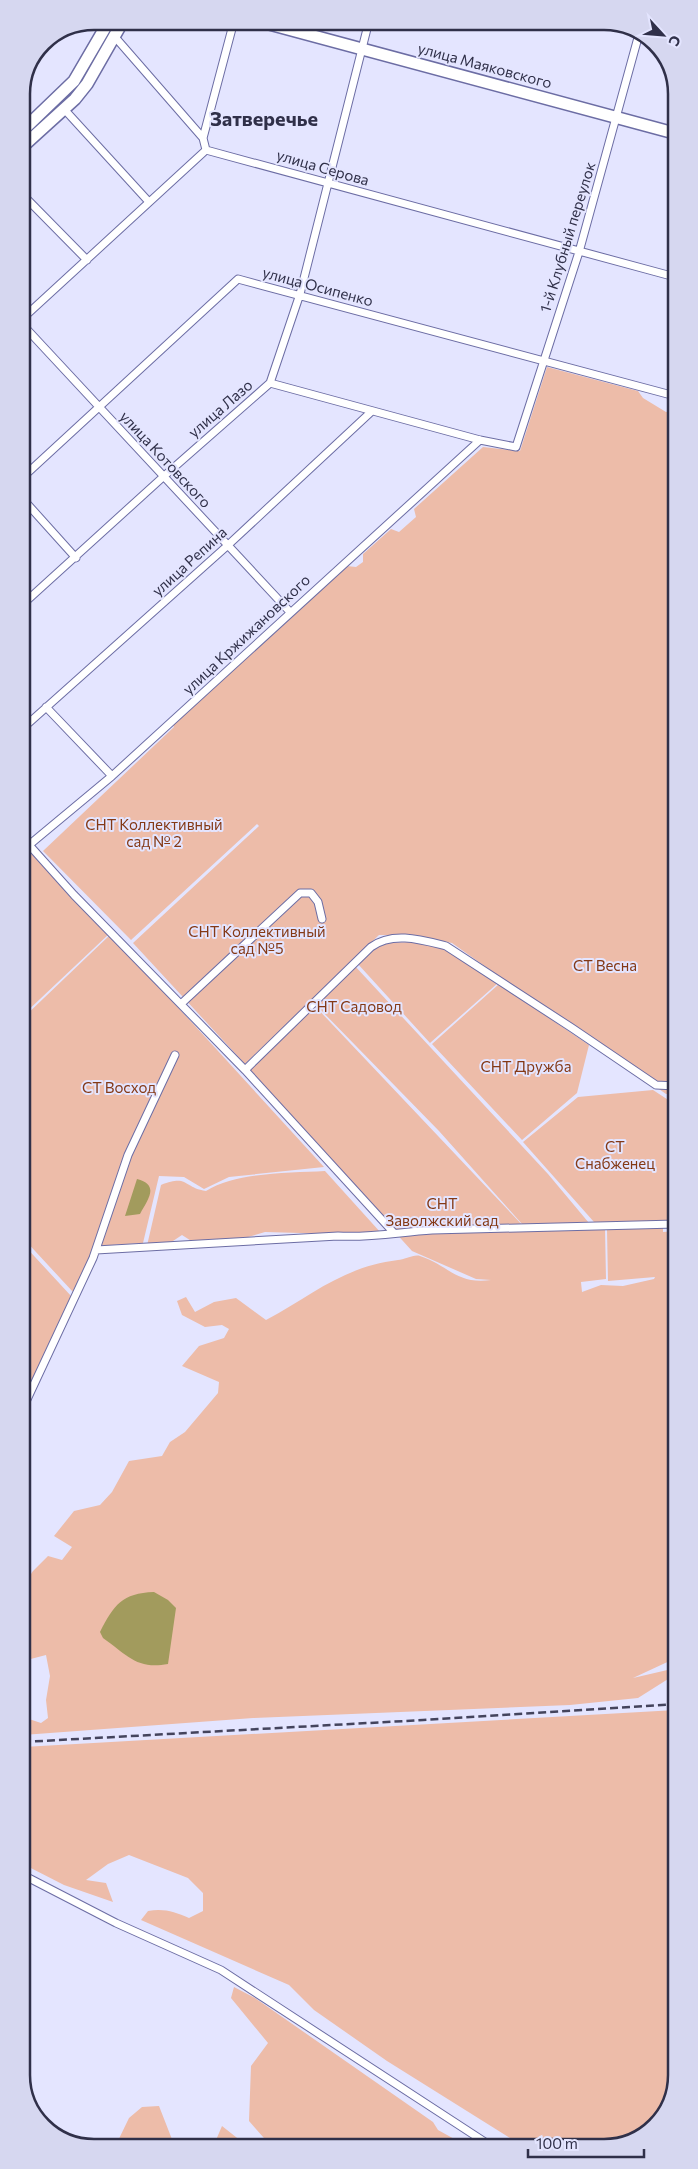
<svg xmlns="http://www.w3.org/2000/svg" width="698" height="2169" font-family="Commissioner,sans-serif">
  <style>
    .green { fill: #edbca9; fill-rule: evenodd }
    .water { fill: #a29b5d }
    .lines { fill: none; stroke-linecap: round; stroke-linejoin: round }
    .street-casing { stroke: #6c6da4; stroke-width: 9 }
    .primary-casing { stroke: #6c6da4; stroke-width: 14 }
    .street { stroke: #fff; stroke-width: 7 }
    .primary { stroke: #fff; stroke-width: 11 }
    .rail { stroke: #44445d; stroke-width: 2.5; stroke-dasharray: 8 4; stroke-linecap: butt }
    .labels { text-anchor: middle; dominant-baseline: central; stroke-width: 4; stroke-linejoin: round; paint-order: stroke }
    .street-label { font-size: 15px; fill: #303049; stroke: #e4e5ff }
    .park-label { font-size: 15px; fill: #843916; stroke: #e4e5ff }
    .district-label { font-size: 20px; font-weight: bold; fill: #303049; stroke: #e4e5ff }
    .rim { fill: none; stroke: #303049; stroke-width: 2.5 }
  </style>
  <rect width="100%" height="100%" fill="#e4e5ff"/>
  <path class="green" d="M547,367l91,24 5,7 23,14 9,-2 1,683 -10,1 -214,-151 -40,-8h-33l-134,129 -112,-121 126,-117 -2,-2 -126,116 -88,-89 131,-124 -1,-2 174,-159 9,1 7,-5v-8l28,-25 8,3 17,-15 -2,-8 69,-62 37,4z
    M27,842l83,91 -88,83v-170z
    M111,934l213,233 -95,10 -25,12 -20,-12 -25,-1 -16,67 -48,3 -22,46 -50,-54 -1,-219z
    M414,942l32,7 52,34 -68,60 -73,-80 24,-20z
    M354,965l194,209 41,49 -67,1 -83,-93 -124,-127z
    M499,984l90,61 -12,48 -55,47 -90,-96z
    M314,1005l212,224 78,-2 -10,-5 -71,-80 55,-45 75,-7 23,15v115h-13v12l13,-1v427l-43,20 43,-10v6l-38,24 -68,7 -317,13 -230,17v-18l18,6 7,-5 -2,-18 4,-24 -4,-21 -23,6v-75l10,-15 15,-15 14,4 10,-13 -18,-11 20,-25 26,-6 12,-13 17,-31 33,-5 8,-14 15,-10 33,-39 1,-11 -37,-16 17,-20 25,-8 5,-9 -7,-4 -17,2 -23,-12 -5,-14 9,-4 9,15 19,-10 22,-4 30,22c47,-25 76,-53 132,-60 6,0 16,-6 22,-4 28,9 37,29 71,24l-15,-1 -64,-28 -164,-181zM605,1228l2,1 1,52 47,-4 -1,2 -31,7 -22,-1 -19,7 -1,-10 25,-3z
    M325,1171l56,62 -9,2 -107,-3 -51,15 -18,-3 -14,-9 -12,8 -24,7 15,-65c28,-11 22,3 45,6 31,-19 83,-18 119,-20z
    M23,1244l49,53 -49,106z
    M676,1710l1,365 -15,45 -39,25 -100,1 -136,-85 -73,-51 -25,-25 -148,-65 7,-9c16,-3 27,1 41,7l14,-7v-18l-15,-15 -59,-23 -21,9 -22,16 20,3 7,19 -49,-17 -41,-21v-117z
    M234,1987l21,11 178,124 5,8 29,16 -172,1 -5,-4 -19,3 -22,-25 2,-55 17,-23 -37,-45z
    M159,2106l16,41h-60l14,-29 13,-11z
    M222,2126l24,19 1,2h-34z"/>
  <path class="water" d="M137,1179c23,6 11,20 3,35l-15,2z
    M154,1592l14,8 8,8 -8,56c-31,6 -41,-9 -65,-26l-3,-6c14,-27 22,-39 54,-40z"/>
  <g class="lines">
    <defs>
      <path id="street" d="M115,37l88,101
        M64,109l85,93
        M206,150l-3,-12 31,-117
        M22,194l65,66
        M22,319l184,-169 469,127
        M22,324l268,288
        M270,383l30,-89 69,-273
        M22,478l216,-199 437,117
        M22,498l54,60
        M22,605l141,-128 107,-94 210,57 36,7 63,-195 60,-218
        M46,707l66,69
        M22,729l205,-183 145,-135
        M22,837l52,58 171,175 149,163
        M29,845l83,-69 368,-336
        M182,1003l118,-110h11l7,9 4,17
        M245,1070l126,-123c22,-16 51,-7 75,-1l126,82 84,57 20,1
        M96,1250l242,-14c32,2 62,-4 94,-6l244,-6
        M23,1408l70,-150 35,-103 47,-100
        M23,1875l93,48 105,47 270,176"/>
      <path id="primary" d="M258,21l416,112
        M21,132l53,-51 35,-60
        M21,148l54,-49 12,-15 36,-63"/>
    </defs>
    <use href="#street" class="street-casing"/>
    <use href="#primary" class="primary-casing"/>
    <use href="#street" class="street"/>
    <use href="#primary" class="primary"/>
    <path class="rail" d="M23,1742l400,-22 253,-16"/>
  </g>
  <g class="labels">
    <g class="street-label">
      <text transform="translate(485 65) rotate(15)">улица Маяковского</text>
      <text transform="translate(323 167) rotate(16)">улица Серова</text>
      <text transform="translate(567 237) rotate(-73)">1-й Клубный переулок</text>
      <text transform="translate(318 286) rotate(15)">улица Осипенко</text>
      <text transform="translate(220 408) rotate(-41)">улица Лазо</text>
      <text transform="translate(166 459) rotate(47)">улица Котовского</text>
      <text transform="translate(189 561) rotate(-42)">улица Репина</text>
      <text transform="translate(246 634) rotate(-43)">улица Кржижановского</text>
    </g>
    <g class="park-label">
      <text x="154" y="824">СНТ Коллективный<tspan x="154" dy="17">сад № 2</tspan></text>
      <text x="257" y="931">СНТ Коллективный<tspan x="257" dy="17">сад №5</tspan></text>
      <text x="605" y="965">СТ Весна</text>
      <text x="354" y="1006">СНТ Садовод</text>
      <text x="526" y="1066">СНТ Дружба</text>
      <text x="119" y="1087">СТ Восход</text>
      <text x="615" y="1146">СТ<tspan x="615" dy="17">Снабженец</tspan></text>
      <text x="442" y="1203">СНТ<tspan x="442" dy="17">Заволжский сад</tspan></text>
    </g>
    <g class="district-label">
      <text x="264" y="118">Затверечье</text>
    </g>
  </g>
  <path d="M0 0H698V2169H0ZM94 30H604A64 64 0 0 1 668 94V2075A64 64 0 0 1 604 2139H94A64 64 0 0 1 30 2075V94A64 64 0 0 1 94 30Z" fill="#d6d7f0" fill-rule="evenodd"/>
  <path class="rim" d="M94 30H604A64 64 0 0 1 668 94V2075A64 64 0 0 1 604 2139H94A64 64 0 0 1 30 2075V94A64 64 0 0 1 94 30Z"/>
  <g transform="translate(663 35) rotate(116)" stroke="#e4e5ff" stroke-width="4" paint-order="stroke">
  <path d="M0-4L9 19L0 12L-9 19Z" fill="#303049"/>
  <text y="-8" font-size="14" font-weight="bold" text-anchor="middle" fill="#303049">С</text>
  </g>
  <path d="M528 2149v8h116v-8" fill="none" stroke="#303049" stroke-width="2.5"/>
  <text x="536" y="2149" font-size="15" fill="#303049" stroke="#e4e5ff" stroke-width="4" paint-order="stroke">100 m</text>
</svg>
